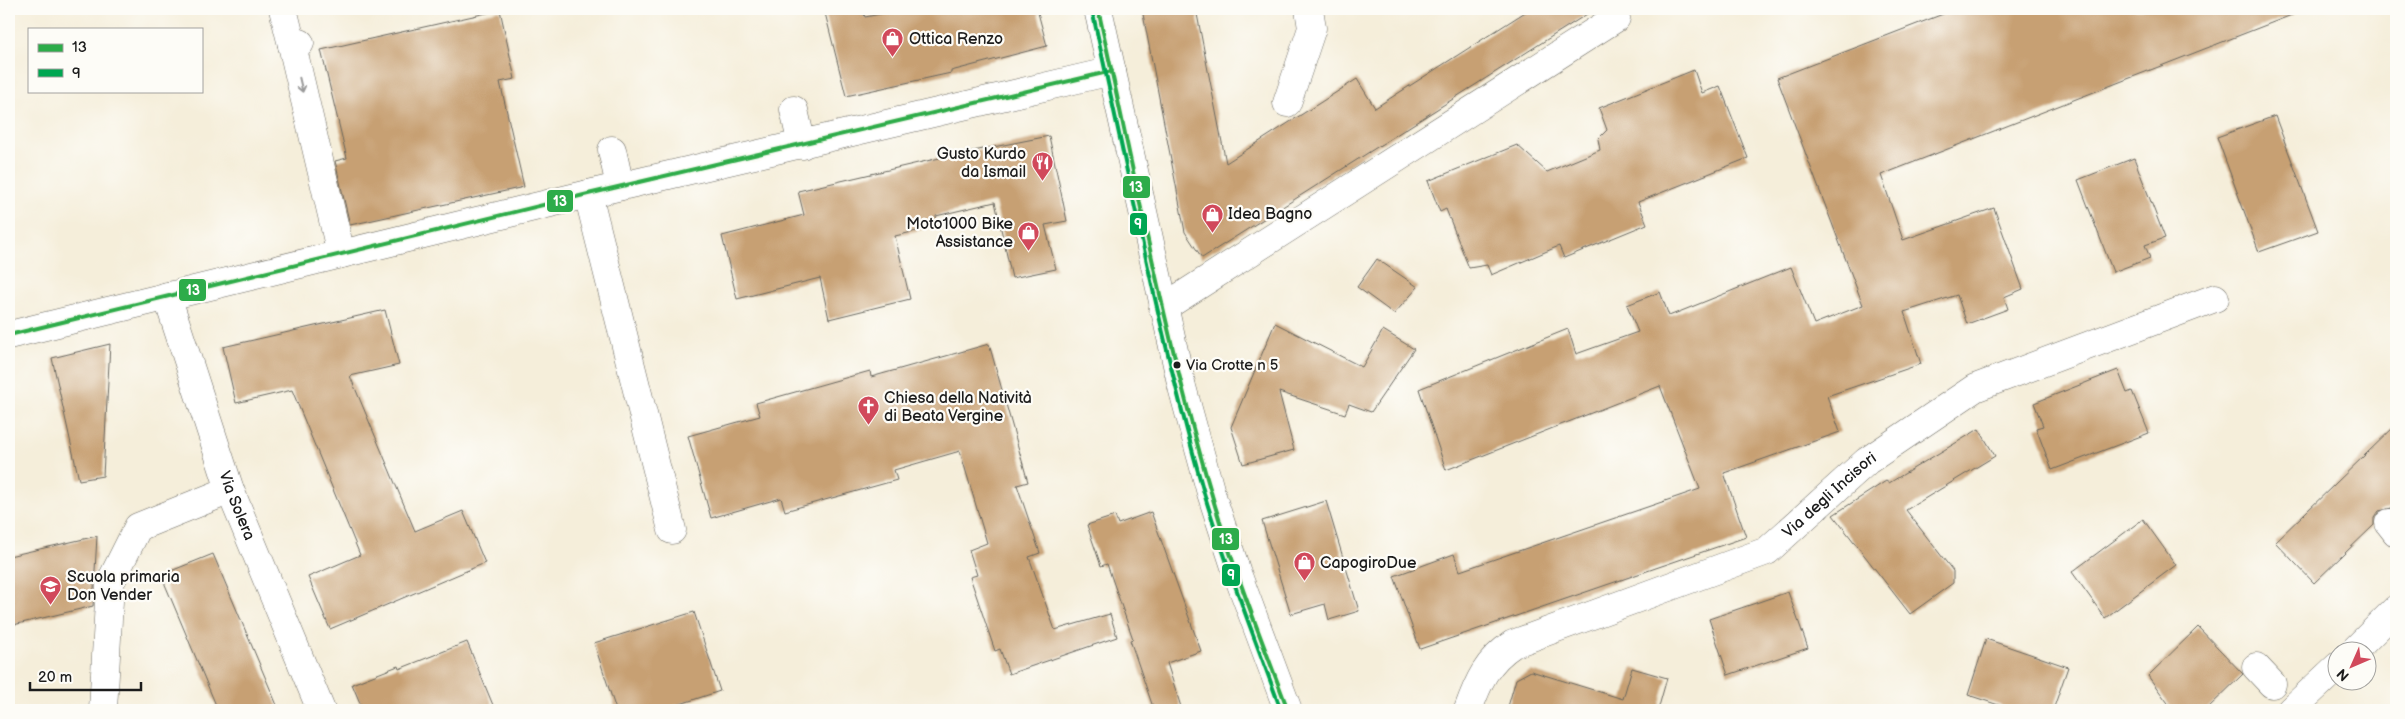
<svg xmlns="http://www.w3.org/2000/svg" width="2405" height="719" font-family="'Balsamiq Sans',sans-serif">
  <style>
    .building { fill: #c7a073 }
    .lines { fill: none; stroke-linecap: round; stroke-linejoin: round }
    .minor-casing { stroke: #68665e; stroke-width: 29 }
    .minor { stroke: #fff; stroke-width: 28 }
    .bus-1-casing { stroke: #fdfcf7; stroke-width: 8 }
    .bus-2-casing { stroke: #fdfcf7; stroke-width: 8 }
    .bus-1 { stroke: #2dac4a; stroke-width: 4 }
    .bus-2 { stroke: #00a651; stroke-width: 4 }
    .oneway { stroke: #999 }
    .bus-dot { fill: #1c1c1c; stroke: #fdfcf7; stroke-width: 2 }
    .labels { text-anchor: middle; dominant-baseline: central; stroke-width: 4.5; stroke-linejoin: round; paint-order: stroke }
    .bus-label { font-size: 15px; fill: #1c1c1c; stroke: #fdfcf7; text-anchor: start }
    .poi-label { font-size: 16px; fill: #1c1c1c; stroke: #fdfcf7; text-anchor: start }
    .street-label { font-size: 16px; fill: #1c1c1c; stroke: #fdfcf7 }
    .line-badge { stroke: #fdfcf7; stroke-width: 2 }
    .badge-label { font-size: 14px; text-anchor: middle; font-weight: bold; fill: #fff }
  </style>
  <rect width="100%" height="100%" fill="#fdfcf7"/>
  <filter id="ink" filterUnits="userSpaceOnUse"><feTurbulence type="fractalNoise" baseFrequency=".02" numOctaves="2"/><feDisplacementMap in="SourceGraphic" scale="10" xChannelSelector="R" yChannelSelector="G"/><feConvolveMatrix kernelMatrix="1 2 1 2 8 2 1 2 1" color-interpolation-filters="sRGB"/></filter>
  <filter id="wash" filterUnits="userSpaceOnUse"><feTurbulence type="fractalNoise" baseFrequency=".0096" numOctaves="4" result="noise"/><feDisplacementMap in="SourceGraphic" scale="20" xChannelSelector="R" yChannelSelector="G"/><feGaussianBlur stdDeviation="1.12" result="paint"/><feColorMatrix in="noise" values="0 0 0 0 0 0 0 0 0 0 0 0 0 0 0 0 0 1.4 0 .05"/><feComposite in="paint" operator="in"/></filter>
  <g filter="url(#wash)">
    <rect width="100%" height="100%" fill="#f5eeda"/>
    <g id="blocks">
      <path class="building" d="M824,9h38l3,8 41,-8h131l10,37 -96,25v2l-105,23z
        M1142,9h54l30,154 131,-84 18,29 155,-99h65l-393,249 -17,-26z
        M1956,9h345l1,2 -421,164 22,65 91,-32 29,81 -19,8 4,12 -41,15 -10,-29 -53,17 17,52 -94,32 13,36 -116,41 22,64 -326,112 -26,-73 60,-22 6,17 240,-82 -40,-103 -214,84 -27,-81 149,-60 8,25 62,-22 -11,-27 33,-13 9,24 122,-49 23,57 49,-19 -86,-227z
        M500,10l15,69 -15,3 24,105 -174,38 -15,-64 12,-3 -26,-108z
        M1694,70l8,23 18,-7 28,72 -110,44 9,22 -83,34 -5,-12 -68,29 -4,-10 -18,3 -23,-59 -6,3 -12,-31 89,-36 30,27 53,-22 -2,-11 9,-9 -8,-22z
        M2275,116l43,115 -59,21 -42,-115z
        M1049,136l18,85 -22,4 11,44 -44,9 -17,-76 -59,14 2,10 -43,10 15,63 -81,20 -9,-41 -83,21 -15,-63 82,-21 -6,-24 150,-35z
        M2134,158l31,80 -20,7 5,13 -37,14 -35,-92z
        M1377,259l41,28 -24,27 -37,-27z
        M385,310l14,55 -49,11 65,155 48,-20 22,52 -155,66 -22,-52 52,-22 -68,-165 -56,13 -13,-56z
        M1275,323l87,44 21,-37 31,19 -43,63 -22,-8 -4,10 -66,-22 15,58 -51,14 -12,-37z
        M110,344l-7,132 -24,4 -27,-122z
        M989,344l39,138 -11,3 23,68 -11,4 26,73 55,-16 7,23 -108,37 -9,-25 -5,2 -25,-74 7,-2 -8,-25 18,-7 -27,-92 -66,19 3,10 -112,31 -4,-13 -70,20 -23,-82 72,-20 -4,-13 114,-32 1,6z
        M2118,370l9,23 5,-2 17,42 -97,37 -16,-42 7,-2 -9,-23z
        M2396,425v79l-4,4 -13,3 -5,7v7l-60,58 -39,-41z
        M1979,429l16,27 -89,54 47,61v12l-43,31 -77,-99 53,-34 3,2z
        M1326,501l33,110 -30,9 -4,-16 -34,10 -29,-93z
        M1151,512l50,139 -34,12 15,47h-28l-24,-70 3,-1 -26,-75 -6,2 -14,-41 28,-9 3,8z
        M2143,519l33,46 -71,53 -33,-46z
        M97,536l-4,70 -84,20v-70z
        M213,554l66,156h-61l-57,-135z
        M1788,592l20,56 -80,27 -19,-56z
        M694,612l26,79 -58,19h-46l-22,-67z
        M2198,627l45,47 -37,36h-33l-25,-34z
        M1986,639l82,28 -15,43h-39l-46,-15z
        M467,642l28,68h-132l-11,-26 46,-18 1,3z
        M1632,668l35,10 -9,32h-151l9,-31 15,-8 92,28z"/>
    </g>
  </g>
  <g filter="url(#ink)">
    <use href="#blocks" fill-opacity="0" stroke="#68665e" stroke-width="1"/>
    <g class="lines">
      <defs>
        <g id="minor">
          <path d="M283,9l9,36"/>
          <path d="M1098,9l84,378 29,106 26,80 51,137"/>
          <path d="M300,43l-8,2 49,209"/>
          <path d="M1287,103l25,-75 -3,-19"/>
          <path d="M794,110l8,35"/>
          <path d="M612,150l8,36"/>
          <path d="M588,194l84,336"/>
          <path id="s1" d="M167,296l63,194 91,220"/>
          <path d="M1163,308l453,-290"/>
          <path d="M9,335l579,-141 524,-123"/>
          <path d="M2389,523l7,9"/>
          <path d="M2353,652l43,-43"/>
          <path d="M2256,667l16,17"/>
          <path d="M103,710l7,-127 28,-56 92,-37"/>
          <path id="s2" d="M1468,710c10,-28 19,-49 45,-66l254,-93 100,-90 108,-73 240,-90"/>
          <path d="M2291,710l47,-44"/>
        </g>
      </defs>
      <use href="#minor" class="minor-casing"/>
      <use href="#minor" class="minor"/>
      <defs>
        <path id="bus-1" d="M1098,9c36,161 66,325 113,483 21,74 50,146 77,218
          M9,335l579,-141 524,-123"/>
        <path id="bus-2" d="M1092,10c36,161 67,324 112,483 22,74 51,145 77,217"/>
      </defs>
      <use href="#bus-1" class="bus-1-casing"/>
      <use href="#bus-2" class="bus-2-casing"/>
      <use href="#bus-1" class="bus-1"/>
      <use href="#bus-2" class="bus-2"/>
    </g>
    <defs><path id="oneway-shaft" d="M-6 0H5M1.5-3L5.5 0L1.5 3" fill="none" stroke-width="1.6" stroke-linecap="round" stroke-linejoin="round" transform="scale(1.25)"/></defs>
    <use class="oneway" href="#oneway-shaft" transform="translate(301 85) rotate(77)"/>
  </g>
  <defs>
    <symbol id="shop-pin" viewBox="-11 -11 22 30"><path d="M0 17L-7.5 6A9.5 9.5 0 1 1 7.5 6Z" fill="#d1495b" stroke="#fdfcf7"/><path d="M-5-2.5h2.3a2.7 3.5 0 0 1 5.4 0H5L5.5 6h-11ZM-1.5-2.5h3a1.5 2.3 0 0 0-3 0Z" fill="#fff"/></symbol>
    <symbol id="restaurant-pin" viewBox="-11 -11 22 30"><path d="M0 17L-7.5 6A9.5 9.5 0 1 1 7.5 6Z" fill="#d1495b" stroke="#fdfcf7"/><path d="M-5-6h1v4h1v-4h1v4h1v-4h1v5L-1.5 .5V6h-2V.5L-5-1ZM5-6V6H3V1.5H1.5Q1.5-4 5-6Z" fill="#fff"/></symbol>
    <symbol id="church-pin" viewBox="-11 -11 22 30"><path d="M0 17L-7.5 6A9.5 9.5 0 1 1 7.5 6Z" fill="#d1495b" stroke="#fdfcf7"/><path d="M-1.2-6h2.4v3.5h3.3v2.4h-3.3V6h-2.4V-.1h-3.3v-2.4h3.3Z" fill="#fff"/></symbol>
    <symbol id="school-pin" viewBox="-11 -11 22 30"><path d="M0 17L-7.5 6A9.5 9.5 0 1 1 7.5 6Z" fill="#d1495b" stroke="#fdfcf7"/><path d="M0-5L7-2L0 1L-7-2ZM-4 1L0 2.5L4 1V4Q0 6-4 4Z" fill="#fff"/></symbol>
  </defs>
  <g fill-rule="evenodd">
    <use href="#shop-pin" x="880" y="26" width="25" height="34"/>
    <use href="#restaurant-pin" x="1030" y="150" width="25" height="34"/>
    <use href="#shop-pin" x="1200" y="202" width="25" height="34"/>
    <use href="#shop-pin" x="1016" y="220" width="25" height="34"/>
    <use href="#church-pin" x="856" y="394" width="25" height="34"/>
    <use href="#shop-pin" x="1292" y="550" width="25" height="34"/>
    <use href="#school-pin" x="38" y="574" width="25" height="34"/>
  </g>
  <circle class="bus-dot" cx="1177" cy="365" r="4.5"/>
  <g class="labels">
    <g class="bus-label">
      <text x="1186" y="365">Via Crotte n 5</text>
    </g>
    <g class="poi-label">
      <text x="909" y="39">Ottica Renzo</text>
      <text x="1026" y="154" text-anchor="end">Gusto Kurdo<tspan x="1026" dy="18">da Ismail</tspan></text>
      <text x="1228" y="214">Idea Bagno</text>
      <text x="1013" y="224" text-anchor="end">Moto1000 Bike<tspan x="1013" dy="18">Assistance</tspan></text>
      <text x="884" y="398">Chiesa della Natività<tspan x="884" dy="18">di Beata Vergine</tspan></text>
      <text x="1320" y="563">CapogiroDue</text>
      <text x="67" y="577">Scuola primaria<tspan x="67" dy="18">Don Vender</tspan></text>
    </g>
    <g class="street-label">
      <text stroke="none"><textPath href="#s2" startOffset="436">Via degli Incisori</textPath></text>
      <text stroke="none"><textPath href="#s1" startOffset="221">Via Solera</textPath></text>
    </g>
  </g>
  <g class="line-badge">
    <rect x="1122" y="175" width="29" height="24" rx="5" fill="#2dac4a"/>
    <rect x="546" y="189" width="28" height="24" rx="5" fill="#2dac4a"/>
    <rect x="1129" y="212" width="19" height="24" rx="5" fill="#00a651"/>
    <rect x="178" y="278" width="29" height="24" rx="5" fill="#2dac4a"/>
    <rect x="1211" y="527" width="29" height="24" rx="5" fill="#2dac4a"/>
    <rect x="1221" y="563" width="20" height="24" rx="5" fill="#00a651"/>
  </g>
  <g class="badge-label">
    <text x="1136" y="192">13</text>
    <text x="560" y="206">13</text>
    <text x="1138" y="229">9</text>
    <text x="193" y="295">13</text>
    <text x="1226" y="544">13</text>
    <text x="1231" y="580">9</text>
  </g>
  <rect width="2405" height="719" fill="none" stroke="#fdfcf7" stroke-width="30"/>
  <rect x="28" y="28" width="175" height="65" fill="#fdfcf7" stroke="#a3a29f"/>
  <rect x="38" y="44" width="25" height="8" fill="#2dac4a" stroke="#a3a29f"/>
  <text x="72" y="52" font-size="15" fill="#1c1c1c">13</text>
  <rect x="38" y="69" width="25" height="8" fill="#00a651" stroke="#a3a29f"/>
  <text x="72" y="78" font-size="15" fill="#1c1c1c">9</text>
  <g transform="translate(2352 666) rotate(225)"><circle r="24" fill="#fdfcf7" stroke="#a3a29f"/>
  <path d="M0-4L9 19L0 12L-9 19Z" fill="#d1495b"/>
  <text y="-8" font-size="14" font-weight="bold" text-anchor="middle" fill="#1c1c1c">N</text>
  </g>
  <path d="M30 682v8h111v-8" fill="none" stroke="#1c1c1c" stroke-width="2.5"/>
  <text x="38" y="682" font-size="15" fill="#1c1c1c" stroke="#fdfcf7" stroke-width="4" paint-order="stroke">20 m</text>
</svg>
